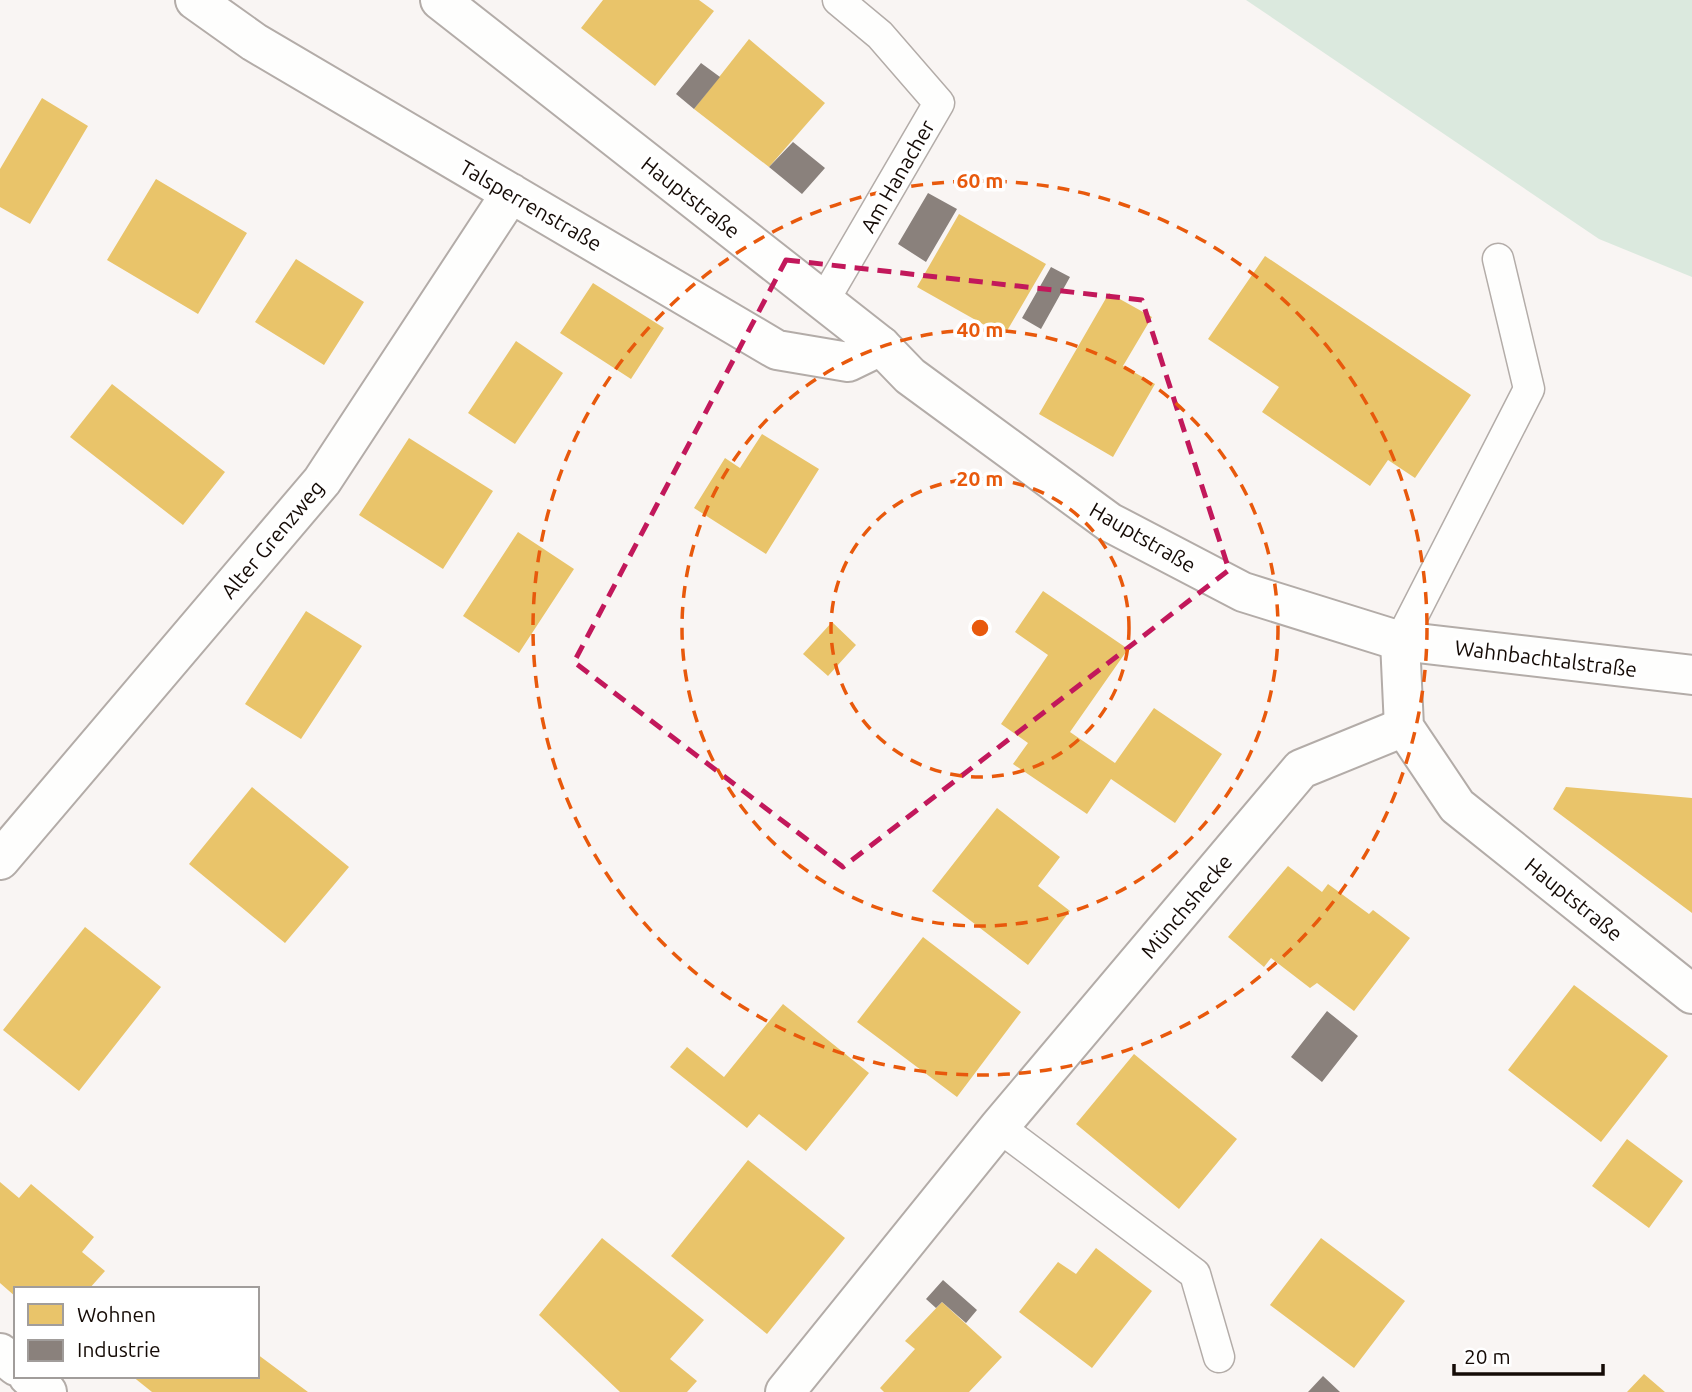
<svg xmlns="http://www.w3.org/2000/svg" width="1692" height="1392" font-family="Ubuntu,sans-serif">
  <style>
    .green { fill: #dbe9de }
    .homes { fill: #e9c46a }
    .industry { fill: #8a817c }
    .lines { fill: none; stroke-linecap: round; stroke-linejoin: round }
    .service-casing { stroke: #b3aca8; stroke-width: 33 }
    .minor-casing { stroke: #b3aca8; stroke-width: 42 }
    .tertiary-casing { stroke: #b3aca8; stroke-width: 42 }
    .secondary-casing { stroke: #b3aca8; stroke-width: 42 }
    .service { stroke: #fefefd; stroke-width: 30 }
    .minor { stroke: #fefefd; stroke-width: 38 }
    .tertiary { stroke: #fefefd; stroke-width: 38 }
    .secondary { stroke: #fefefd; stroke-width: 38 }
    .marked { fill: none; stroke: #c2185b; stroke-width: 5; stroke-dasharray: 14 9; stroke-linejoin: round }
    .ring { fill: none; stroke: #e8590c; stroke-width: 3.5; stroke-dasharray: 12 9 }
    .labels { text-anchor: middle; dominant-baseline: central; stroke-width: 7; stroke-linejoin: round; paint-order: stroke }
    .street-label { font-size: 21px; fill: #150b06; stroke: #fff }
    .centre { fill: #e8590c; stroke: #fff; stroke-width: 3.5 }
    .ring-label { font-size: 21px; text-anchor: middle; font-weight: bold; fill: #e8590c; stroke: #fff; stroke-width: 7; stroke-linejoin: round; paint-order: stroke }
  </style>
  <rect width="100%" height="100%" fill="#f9f5f3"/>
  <path class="green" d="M1246,0h446v277l-93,-38z"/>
  <path class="homes" d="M603,0h96l15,11 -59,75 -74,-58z
    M749,39l76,64 -56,64 -75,-58z
    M42,98l46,28 -58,98 -30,-17v-38z
    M156,179l91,54 -49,81 -91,-54z
    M959,214l87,50 -42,72 -87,-49z
    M1265,256l206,139 -56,83 -27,-18 -18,26 -108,-74 17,-25 -71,-48z
    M296,259l68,43 -40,63 -69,-43z
    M593,283l71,45 -33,51 -71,-46z
    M1109,293l43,24 -29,49 32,18 -42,73 -74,-43z
    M516,341l47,32 -48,71 -47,-31z
    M112,384l113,88 -42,53 -113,-88z
    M762,434l57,35 -53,85 -72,-46 31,-50 15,10z
    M409,438l84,53 -50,78 -84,-54z
    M518,532l56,37 -55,84 -56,-37z
    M1043,591l85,58 -58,83 45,31 39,-55 68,46 -47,69 -64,-44 -24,35 -74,-50 15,-21 -27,-19 47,-69 -33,-23z
    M306,611l56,35 -61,93 -56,-35z
    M832,622l24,23 -28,31 -25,-22z
    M252,787l97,80 -64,76 -96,-79z
    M1566,787l126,11v115l-139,-104z
    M997,808l63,49 -22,29 32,25 -42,54 -96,-74z
    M1288,866l34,26 6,-8 41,30 4,-4 37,28 -56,73 -37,-28 -7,5 -39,-30 -7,9 -36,-30z
    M85,927l76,60 -82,104 -76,-61z
    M923,937l98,75 -64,85 -100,-75z
    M1574,985l94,71 -67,86 -93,-72z
    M783,1004l86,69 -63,78 -47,-37 -12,14 -77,-61 17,-20 37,30z
    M1134,1054l103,85 -58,70 -103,-85z
    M1627,1139l56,42 -34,47 -57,-42z
    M748,1160l97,78 -78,96 -96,-78z
    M0,1182l19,16 12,-14 63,53 -12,15 23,19 -16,18h-73v8l-16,-14z
    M602,1238l102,82 -34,39 27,22 -10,11h-67l-81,-77z
    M1321,1238l84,63 -51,67 -84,-63z
    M1096,1248l56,43 -60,77 -73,-56 39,-50 18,12z
    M942,1302l60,55 -33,35h-85l-4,-4 35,-39 -10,-8z
    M257,1354l51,38h-156l-20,-16h125z
    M1644,1374l21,18h-38z"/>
  <path class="industry" d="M701,63l19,14 -26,32 -18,-15z
    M793,142l32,26 -23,26 -33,-27z
    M928,193l29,16 -31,53 -28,-18z
    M1051,267l19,10 -29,52 -19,-11z
    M1327,1011l31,25 -36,46 -31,-25z
    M943,1280l34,30 -11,13 -24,-21 -6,6 -10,-9z
    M1323,1376l17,16h-32z"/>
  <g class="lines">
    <defs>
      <path id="service" d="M823,302l116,-199 -59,-68 -42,-35
        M1400,641l129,-252 -31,-130
        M999,1127l196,147 24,83"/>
      <path id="minor" d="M195,0l59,42 523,308 71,12 33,-16
        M0,860l322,-379 189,-288
        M0,1353l16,13
        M28,1376l19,16
        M785,1392l214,-265 302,-358 103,-42"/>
      <path id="tertiary" d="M1400,641l4,86 53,79 235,188"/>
      <path id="secondary" d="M440,0l441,346 29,30 199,146 134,70 157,49 292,34"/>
    </defs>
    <use href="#service" class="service-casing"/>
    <use href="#minor" class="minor-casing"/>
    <use href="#tertiary" class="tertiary-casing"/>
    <use href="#secondary" class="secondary-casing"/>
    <use href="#service" class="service"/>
    <use href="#minor" class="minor"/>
    <use href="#tertiary" class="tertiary"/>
    <use href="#secondary" class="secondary"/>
  </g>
  <path class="marked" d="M786,260l356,40 87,270 -386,297 -269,-205z"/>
  <g class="ring">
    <circle cx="980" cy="628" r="149"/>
    <circle cx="980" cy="628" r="298"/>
    <circle cx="980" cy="628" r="447"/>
  </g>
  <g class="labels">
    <g class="street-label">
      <text transform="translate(897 176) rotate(-60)">Am Hanacher</text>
      <text transform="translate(691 197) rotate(38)">Hauptstraße</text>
      <text transform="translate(531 205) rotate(30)">Talsperrenstraße</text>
      <text transform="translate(1143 537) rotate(30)">Hauptstraße</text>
      <text transform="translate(272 539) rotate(-50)">Alter Grenzweg</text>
      <text transform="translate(1546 658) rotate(7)">Wahnbachtalstraße</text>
      <text transform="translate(1574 899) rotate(39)">Hauptstraße</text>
      <text transform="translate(1186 906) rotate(-50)">Münchshecke</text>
    </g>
  </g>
  <circle cx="980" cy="628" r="10" class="centre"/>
  <g class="ring-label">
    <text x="980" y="188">60 m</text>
    <text x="980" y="337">40 m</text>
    <text x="980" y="486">20 m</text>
  </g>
  <rect x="14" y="1287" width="245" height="91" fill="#ffffff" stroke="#a19d9b" stroke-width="2"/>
  <rect x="28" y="1304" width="35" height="21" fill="#e9c46a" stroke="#a19d9b" stroke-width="2"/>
  <text x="77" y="1322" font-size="21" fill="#150b06">Wohnen</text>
  <rect x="28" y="1340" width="35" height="21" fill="#8a817c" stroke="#a19d9b" stroke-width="2"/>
  <text x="77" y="1357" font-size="21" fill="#150b06">Industrie</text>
  <path d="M1454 1364v10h149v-10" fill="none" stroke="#150b06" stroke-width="3.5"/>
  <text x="1464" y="1364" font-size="21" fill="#150b06" stroke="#ffffff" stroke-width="5" paint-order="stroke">20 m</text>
</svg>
